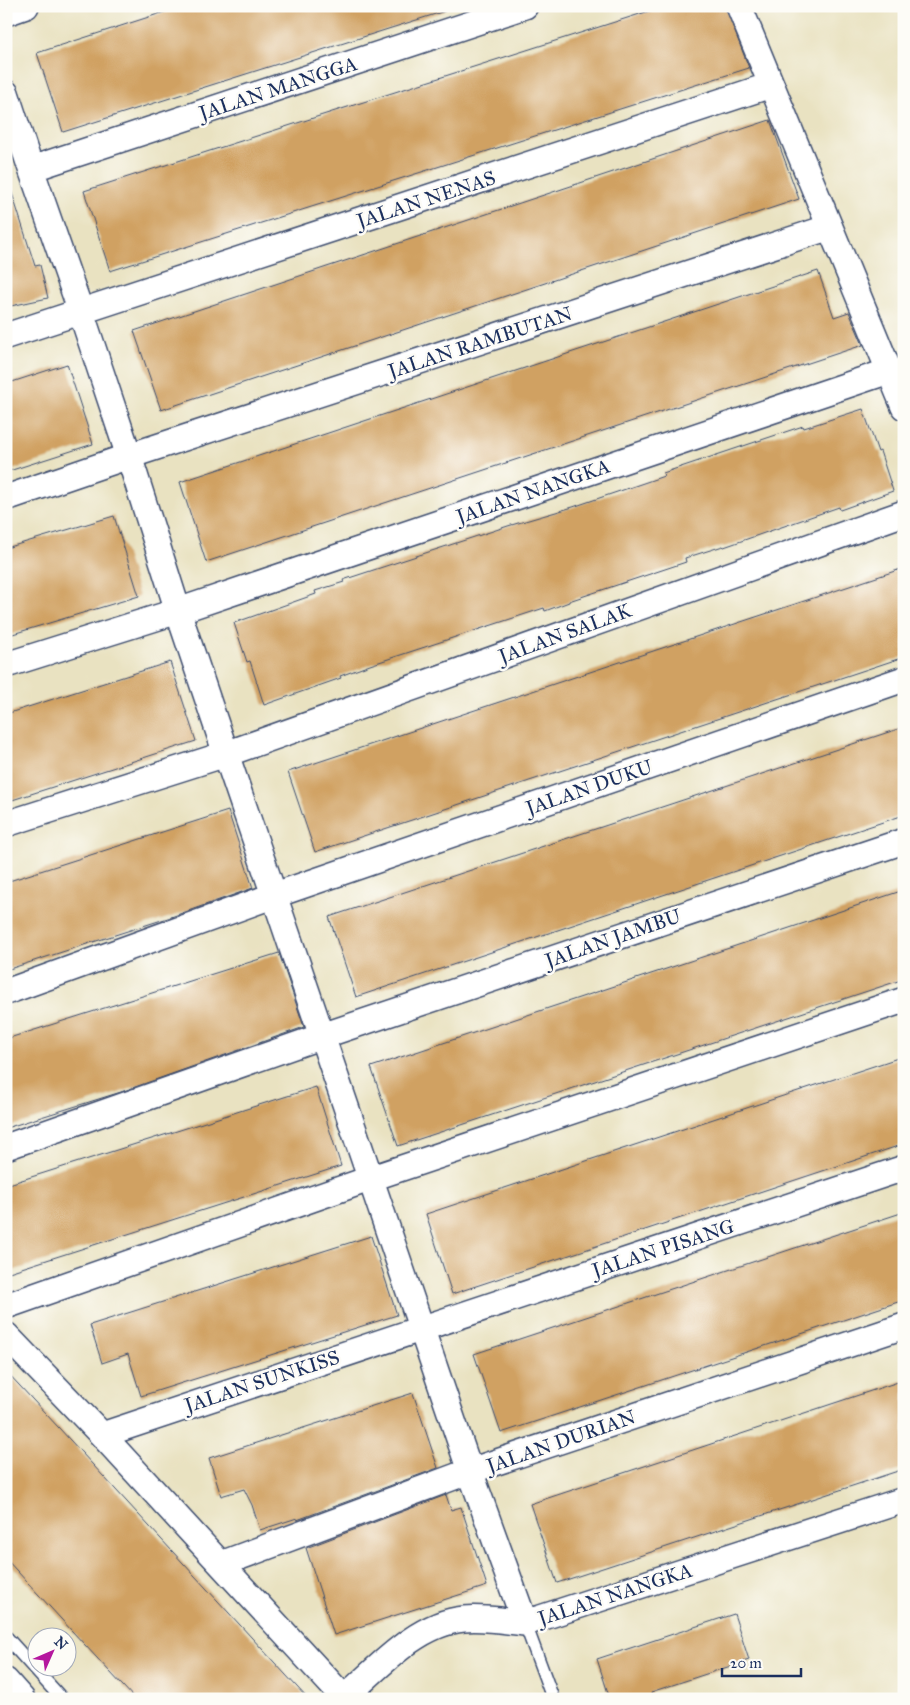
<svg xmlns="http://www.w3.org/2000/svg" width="910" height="1705" font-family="'IM FELL Great Primer',serif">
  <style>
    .building { fill: #d0a162 }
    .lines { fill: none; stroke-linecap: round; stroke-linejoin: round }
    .lane-casing { stroke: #3a4a6d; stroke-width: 15 }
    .street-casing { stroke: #3a4a6d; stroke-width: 28 }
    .lane { stroke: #fff; stroke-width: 12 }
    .street { stroke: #fff; stroke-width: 25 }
    .labels { text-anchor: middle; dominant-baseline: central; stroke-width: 5; stroke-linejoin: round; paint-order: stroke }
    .street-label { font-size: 20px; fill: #1b2f5e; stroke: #fdfcf7 }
  </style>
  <rect width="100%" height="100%" fill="#fdfcf7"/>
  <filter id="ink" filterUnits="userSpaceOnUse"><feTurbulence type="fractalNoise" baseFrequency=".02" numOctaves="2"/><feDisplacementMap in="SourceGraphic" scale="10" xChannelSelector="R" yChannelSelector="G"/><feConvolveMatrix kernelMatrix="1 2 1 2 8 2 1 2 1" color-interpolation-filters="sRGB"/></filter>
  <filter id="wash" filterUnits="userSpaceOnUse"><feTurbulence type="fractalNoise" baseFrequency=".0096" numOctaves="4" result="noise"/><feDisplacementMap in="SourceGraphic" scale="20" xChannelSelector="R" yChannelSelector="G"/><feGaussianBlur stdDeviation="1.12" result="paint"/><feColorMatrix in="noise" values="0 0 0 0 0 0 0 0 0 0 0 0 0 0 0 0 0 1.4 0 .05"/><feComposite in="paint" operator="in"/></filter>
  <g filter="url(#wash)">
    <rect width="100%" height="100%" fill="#e9e2c1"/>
    <g id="blocks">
      <path class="building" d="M183,6h261l1,5 -382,121 -26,-79z
        M665,6h60l24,62 -639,203 -26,-80z
        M770,120l29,79 -638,211 -27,-79z
        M11,190l24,76 5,-1 8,33 -42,9v-116z
        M818,271l16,46 15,-5 14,33 -657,217 -26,-80z
        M67,364l26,80 -87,28v-88z
        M863,409l15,43 2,-1 13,40 -53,19 -1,-3 -115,40 -1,-1 -38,12 1,4 -117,39v1l-24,9 -1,-3 -174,57 -30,11 1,2 -77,27 -14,-44 -3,1 -13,-39 82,-29 -1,-3 29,-9 -1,-2 165,-54 65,-19 91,-31 -1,-3 140,-47 1,2z
        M114,516l25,80 -133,40v-88z
        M904,568v89l-589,195 -27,-80z
        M170,662l26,79 -190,61v-88z
        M904,727v88l-548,182 -27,-80z
        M228,811l25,77 -82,29 -165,53v-88z
        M904,890v89l-506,167 -27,-79z
        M279,953l25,74 -183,65 -115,36v-89z
        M904,1056v88l-452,150 -26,-80z
        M316,1087l25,79 -335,107v-88z
        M904,1212v88l-403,133 -27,-79z
        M371,1236l26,79 -256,81 -13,-42 -26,9 -12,-38z
        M6,1371l53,57 249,271h-173l-63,-68 -66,-72z
        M904,1380v89l-347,114 -27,-79z
        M413,1393l25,75 -141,52v-2l-37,12 -8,-25 -8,-16 -23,7 -12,-38z
        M446,1495l5,15 10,-3 26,79 -153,49 -28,-87z
        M734,1614l15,46 -98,32 2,7h-43l-13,-40z"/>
    </g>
  </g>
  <g filter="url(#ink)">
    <use href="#blocks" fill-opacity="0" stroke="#3a4a6d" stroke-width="1"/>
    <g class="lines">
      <defs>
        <path id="lane" d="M525,1623l28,76
          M6,1637l56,62"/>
        <path id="street" d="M739,6l165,401
          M6,13l20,-7
          M6,93l25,76 50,143 48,144 49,155 48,143 244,717 55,152
          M31,169l494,-163
          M6,336l765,-251
          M6,498l123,-42 701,-229
          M6,665l172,-54 711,-240
          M6,824l220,-70 678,-241
          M6,992l269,-97 629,-216
          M6,1147l316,-111 582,-195
          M6,1306l366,-128 532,-178
          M6,1335l96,100 242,263
          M102,1435l802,-267
          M221,1564l249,-93 434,-145
          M6,1681l16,18
          M343,1699c34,-30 74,-76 121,-80 20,-2 41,2 61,4l379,-123"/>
      </defs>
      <use href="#lane" class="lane-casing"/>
      <use href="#street" class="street-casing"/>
      <use href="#lane" class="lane"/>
      <use href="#street" class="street"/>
    </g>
  </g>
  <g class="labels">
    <g class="street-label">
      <text transform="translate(278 88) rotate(-18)">JALAN MANGGA</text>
      <text transform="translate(426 199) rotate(-18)">JALAN NENAS</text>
      <text transform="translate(480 342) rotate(-18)">JALAN RAMBUTAN</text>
      <text transform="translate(533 491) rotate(-19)">JALAN NANGKA</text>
      <text transform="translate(565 633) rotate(-20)">JALAN SALAK</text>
      <text transform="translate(589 787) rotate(-19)">JALAN DUKU</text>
      <text transform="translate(613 938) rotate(-19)">JALAN JAMBU</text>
      <text transform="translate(663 1248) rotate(-18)">JALAN PISANG</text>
      <text transform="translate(262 1381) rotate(-18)">JALAN SUNKISS</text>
      <text transform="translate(561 1441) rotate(-19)">JALAN DURIAN</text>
      <text transform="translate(615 1594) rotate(-18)">JALAN NANGKA</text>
    </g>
  </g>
  <rect width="910" height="1705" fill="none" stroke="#fdfcf7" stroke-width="25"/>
  <g transform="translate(52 1652) rotate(45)"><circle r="24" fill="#fdfcf7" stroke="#a3aaba"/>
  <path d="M0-4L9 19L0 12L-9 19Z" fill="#b5179e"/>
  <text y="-8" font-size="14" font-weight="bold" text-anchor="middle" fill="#1b2f5e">N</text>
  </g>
  <path d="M722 1668v8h79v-8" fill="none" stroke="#1b2f5e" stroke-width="2.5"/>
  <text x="730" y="1668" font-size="15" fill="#1b2f5e" stroke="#fdfcf7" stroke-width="4" paint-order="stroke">20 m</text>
</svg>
